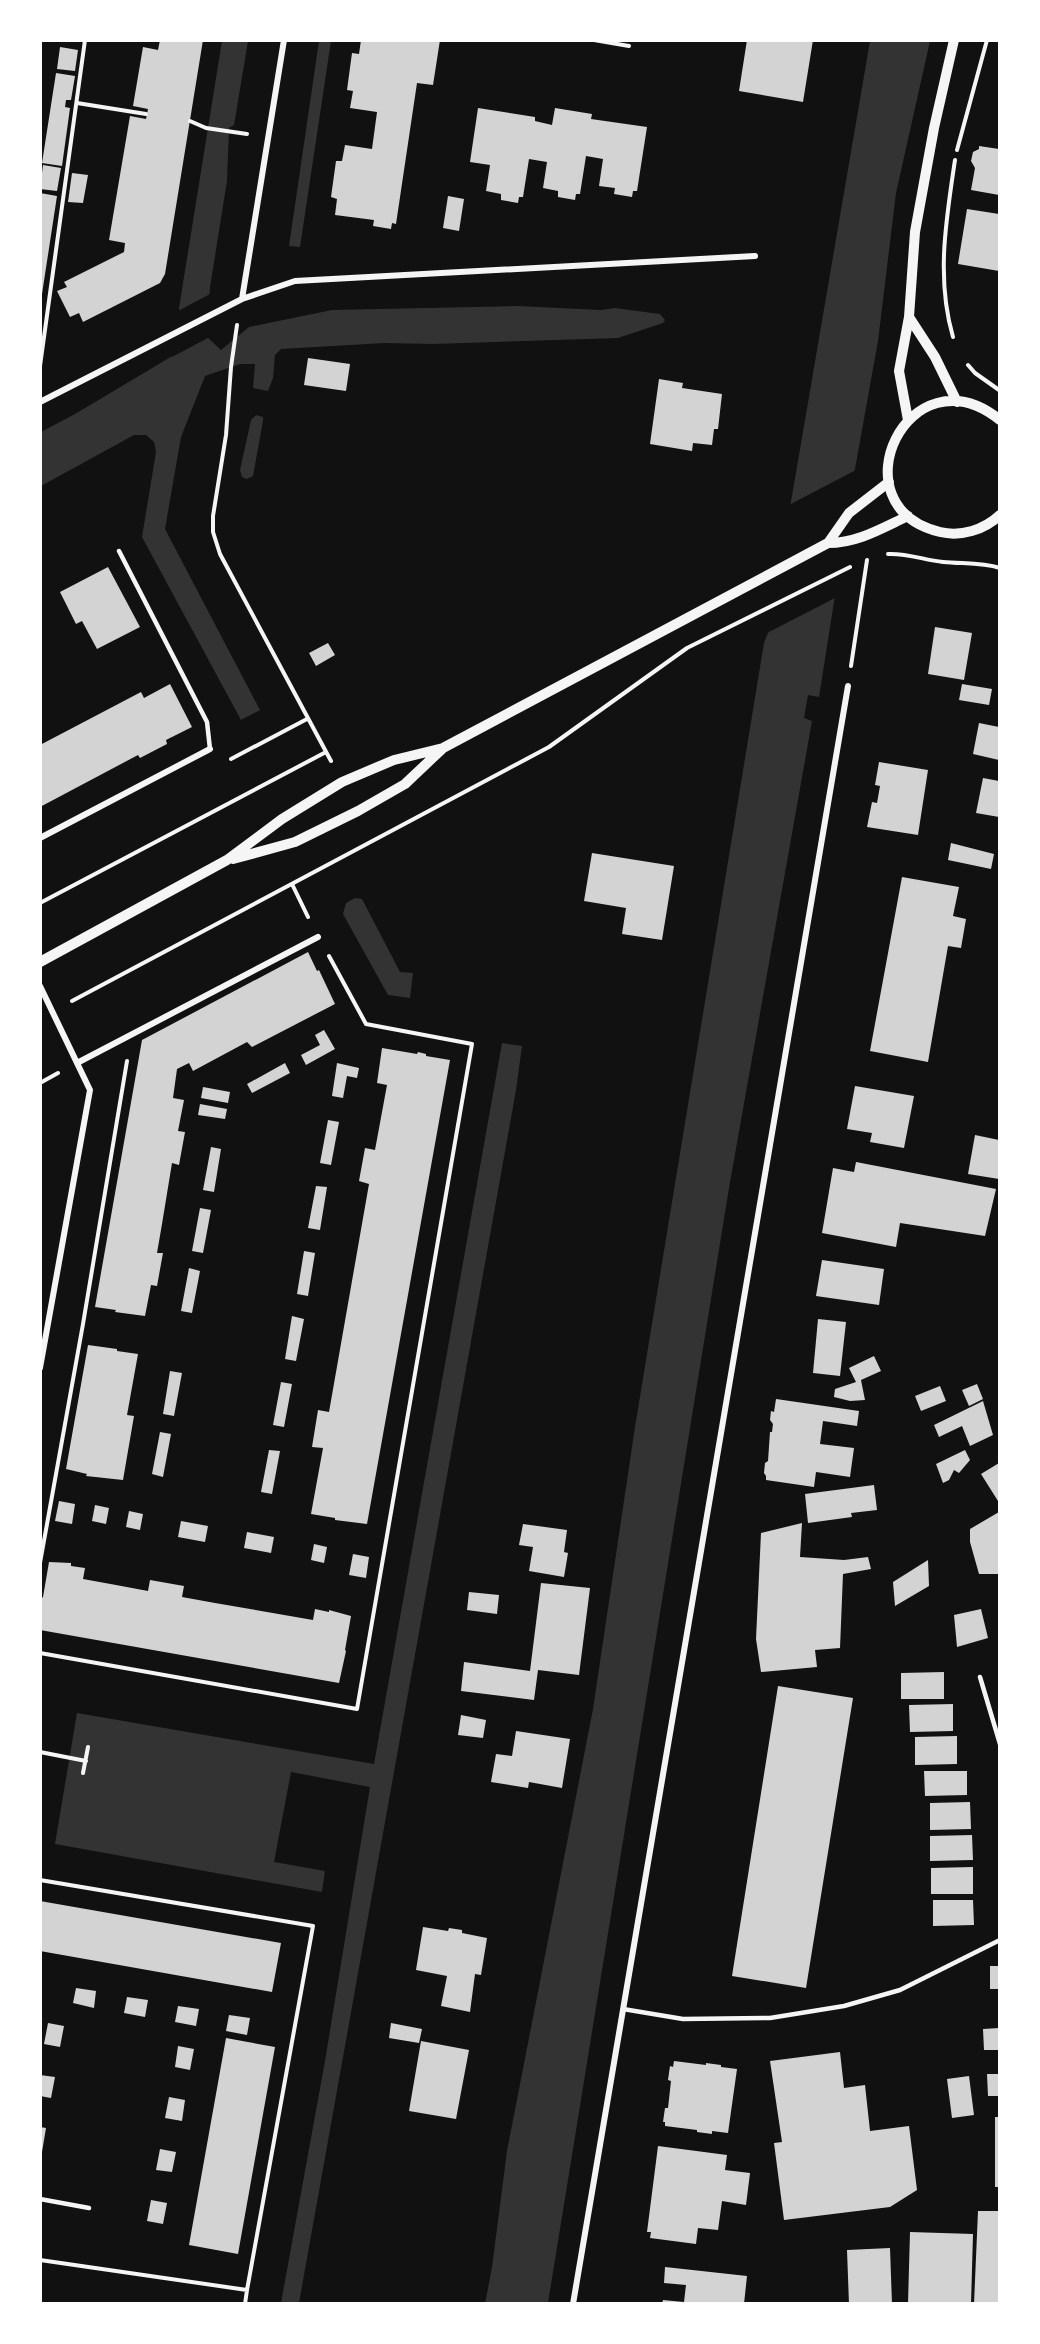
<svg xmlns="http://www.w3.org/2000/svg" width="1040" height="2344" font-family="'Work Sans',sans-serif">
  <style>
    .water { fill: #333 }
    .pier { fill: #111 }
    .building { fill: #d3d3d3 }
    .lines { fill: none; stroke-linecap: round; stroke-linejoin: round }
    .path { stroke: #f5f5f5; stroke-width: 4 }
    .service { stroke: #f5f5f5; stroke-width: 4.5 }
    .minor { stroke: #f5f5f5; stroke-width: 6 }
    .tertiary { stroke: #f5f5f5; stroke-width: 10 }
  </style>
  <rect width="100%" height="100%" fill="#111"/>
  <path class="water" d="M222,41h26l-14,84 -5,3 -2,53 -17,106 -3,50 14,13 28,-23 83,-17 185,-4 84,4 14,-2 45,6 5,6 -2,3 -45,15 -185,6 -48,-1 -104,6 -6,6 -2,23 -5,13 -15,-3 2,-24h-15l-35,12 -24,61 -16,92 95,181 -19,10 -99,-183 14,-85 -2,-10 -8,-7h-12l-93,51v-54l34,-18 99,-59 6,-42 -1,-5z
    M319,41h12l-31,206 -11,-1z
    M870,41h60l-34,152 -18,148 -23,128 -36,228 -11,-2 -4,23 8,3 -83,467 -181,1115 -63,1 7,-37 15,-116 86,-442 42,-282 129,-784 5,-13z
    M256,415l7,2v4l-10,55 -6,3 -5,-2 -2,-7 11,-50z
    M355,898l7,1 38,73 13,1 -3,25 -22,-3 -45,-81 3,-11z
    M502,1043l20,3 -6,44 -217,1213h-18l44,-242 45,-274 -79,-15 -17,90 51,9 -3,21 -267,-48 22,-131 297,51z"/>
  <path class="pier" d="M210,294l-2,44 -36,19 6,-46z
    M856,470l-21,128 -68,35 22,-128z"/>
  <path class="building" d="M160,40h43l-38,234 -5,9 -77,39 -4,-9 -9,4 -13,-26 10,-4 -3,-5 60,-30 1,-9 -16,-3 21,-124 16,3 2,-10 -15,-3 10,-59 15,3z
    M361,40h79l-7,45 -16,-2 -21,141 -4,-1 -1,6 -18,-3 1,-6 -39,-5 2,-16 -6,-2 5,-36h6l3,-16 27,4 5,-37 -27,-4 3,-17 -6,-1 5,-37 7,1z
    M747,40h66l-10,62 -64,-11z
    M60,47l18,3 -3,21 -18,-2z
    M56,73l19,3 -4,24h-5l-1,7 5,1 -8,58 -20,-3z
    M478,108l57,9v4l17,4 3,-17 37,6 -1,5 56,8 -10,64h-4l-1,6 -18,-3 1,-6 -16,-2 4,-27 -17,-3 -6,38h-4l-1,6 -17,-3v-6l-15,-3 4,-26 -18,-3 -6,38h-4l-1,6 -17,-3v-6l-15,-3 4,-26 -20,-3z
    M979,146l20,3v46l-28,-5 4,-22 -4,-7 2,-9 6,-3z
    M43,165l18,3 -4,23 -17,-2z
    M72,173l16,2 -5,28 -15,-1z
    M40,193l17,3 -15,98h-2z
    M448,196l16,3 -5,32 -16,-3z
    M967,209l32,5v57l-41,-7z
    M308,358l42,6 -4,27 -42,-6z
    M659,379l24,4 -1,5 40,6 -4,35h-4l-2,16 -19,-2 -1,8 -42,-7z
    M108,567l32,60 -43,22 -15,-28 -6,3 -16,-32z
    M935,627l37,6 -8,47 -36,-6z
    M328,643l7,12 -19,11 -7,-13z
    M170,684l22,43 -26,13 1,4 -27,14 -2,-3 -98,52v-62l101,-53 3,6z
    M962,684l30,5 -3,16 -30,-5z
    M979,723l20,4v33l-26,-6z
    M879,762l49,8 -10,65 -51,-8 5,-25 5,1 3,-17 -5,-1z
    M983,778l16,3v36l-23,-4z
    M951,843l43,11 -3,15 -43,-9z
    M592,853l82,13 -12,74 -40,-6 4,-26 -42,-7z
    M902,877l57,10 -6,29 13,3 -5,29 -13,-2 -20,116 -58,-11z
    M308,952l9,19 2,-1 16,34 -83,43 -5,-5 -54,29 -4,-8 -12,6 -4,29 11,2 -6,31 7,1 -6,33 -7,-2 -10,61 -5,29h6l-6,33 -6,-1 -6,31 -30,-4 1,-2 -21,-3 47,-267z
    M324,1030l11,19 -29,16 -5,-10 19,-10 -5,-10z
    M382,1048l35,6 1,-2 8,2v2l24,4 -83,464 -32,-4v-2l-24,-4 12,-66 -11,-1 6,-37 11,2 23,-131 17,-97 -10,-3 6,-33 10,2 12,-65 -10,-2z
    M285,1063l5,10 -38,20 -5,-9z
    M337,1063l22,5 -2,10 -10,-2 -4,22 -11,-2z
    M855,1086l59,10 -10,52 -34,-6 2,-9 -25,-4z
    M203,1087l27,5 -2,11 -27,-5z
    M200,1104l27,5 -2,10 -27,-4z
    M328,1120l11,2 -8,43 -11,-2z
    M975,1135l24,5v39l-31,-5z
    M211,1147l10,2 -7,43 -11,-2z
    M856,1162l140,27 -11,47 -85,-13 -4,24 -74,-14 11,-65 21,4z
    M316,1186l11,1 -7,43 -12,-2z
    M200,1208l11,2 -8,43 -11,-2z
    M304,1251l11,2 -7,43 -11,-2z
    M822,1260l62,9 -5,36 -63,-9z
    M189,1268l11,3 -8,42 -11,-2z
    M292,1316l12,3 -8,42 -11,-2z
    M818,1319l28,3 -6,54 -27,-3z
    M88,1345l29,4v2l21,3 -11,61 7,1 -11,64 -37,-4 1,-2 -21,-5z
    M874,1356l7,15 -20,9 4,20 -15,1 -16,-4 1,-8 21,-7 -7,-14z
    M170,1371l12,2 -8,43 -11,-2z
    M281,1382l11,2 -8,43 -11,-2z
    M977,1384l6,15 -14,7 -7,-16z
    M940,1386l6,15 -25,10 -6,-15z
    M776,1399l83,12 -2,15 -34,-5 -3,23 34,4 -4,29 -34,-5 -2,15 -48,-7v-4l-2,-3 1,-10 3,-2 2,-29h2l1,-8 -3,-4 1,-9 3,1z
    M983,1401l10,34 -23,11 -8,-20 -23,11 -5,-12z
    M160,1432l11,2 -8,43 -11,-3z
    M269,1450l11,1 -8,43 -11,-2z
    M965,1450l5,10 -11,13 -5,-3 -5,10 -6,3 -7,-19z
    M999,1463v38h-1l-17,-27z
    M874,1485l3,25 -26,3 1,4 -44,6 -3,-29z
    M59,1501l16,3 -3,20 -17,-3z
    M95,1505l14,3 -3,16 -14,-3z
    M129,1511l14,3 -3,16 -14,-3z
    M999,1512v62h-20l-9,-32v-13z
    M181,1521l27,5 -3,16 -27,-5z
    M802,1523l-2,34 44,3 24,-3 3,12 -28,5 -3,74 -25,2 2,17 -56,5 -5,-33 5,-106z
    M523,1524l44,6 -3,22 4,1 -4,24 -35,-6 4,-24 -14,-2z
    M247,1532l27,5 -3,16 -27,-5z
    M314,1544l13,3 -3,16 -13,-3z
    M353,1554l16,3 -3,21 -17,-3z
    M928,1560l1,26 -34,20 -2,-24z
    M49,1562l22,1v3l14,2 -2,11 33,6 32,6 2,-11 34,6 -2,11 33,6 98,17 2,-11 14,3v-2l22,6 -6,34 1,1 -7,32 -299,-53v-30l3,-3z
    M541,1583l49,5 -11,87 -41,-5 -4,30 -73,-9 3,-29 66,9z
    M469,1592l30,3 -2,19 -30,-4z
    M981,1609l7,29 -31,9 -3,-32z
    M944,1672v27h-43v-26z
    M778,1686l75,12 -47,290 -74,-12z
    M953,1704v27l-43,1 -1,-27z
    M461,1715l25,5 -3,18 -25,-3z
    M516,1731l54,8 -8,49 -33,-6 -1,6 -37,-6 5,-28 16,2z
    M957,1736v28l-42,1v-28z
    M924,1771h43v24l-42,1z
    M970,1802l1,27 -41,1v-27z
    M972,1835l1,25 -43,1v-25z
    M973,1867v27h-42v-26z
    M933,1900h40l1,25 -41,1z
    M40,1901l241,42 -9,49 -232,-41z
    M423,1927l25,4 1,-3 13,2v3l25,5 -6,37 -6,-1 -5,38 -29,-6 6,-30 -31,-6z
    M990,1966h9v23h-9z
    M76,1988l20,3 -2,17 -21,-5z
    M127,1997l21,3 -3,17 -21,-4z
    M178,2006l21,3 -3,17 -21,-4z
    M229,2015l21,3 -3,17 -21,-4z
    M48,2023l16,3 -4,21 -16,-3z
    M391,2023l31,6 -3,14 -30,-5z
    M999,2028v22h-15l-1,-21z
    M226,2038l49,9 -37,207 -49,-9z
    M421,2041l48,9 -13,69 -47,-8z
    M178,2046l16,3 -4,21 -15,-3z
    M840,2052l4,36 21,-3 5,46 39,-5 8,64 -27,17 -106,13 -10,-77 8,-1 -12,-81z
    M674,2061l32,4v-2l15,2v2l16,2 -9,64 -16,-2v3l-15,-2v-2l-32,-4v-4h-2l2,-14h3l3,-27 -3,-1 2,-14 3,1z
    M987,2074h12v22h-11z
    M40,2075l15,2 -4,21 -11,-2z
    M969,2076l5,39 -22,3 -5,-39z
    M169,2097l16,3 -3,21 -17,-3z
    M995,2117h4v70h-4z
    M40,2127l6,1 -4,24h-2z
    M658,2146l69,9 -2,15 25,3 -4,32 -24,-4 -4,29 -20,-2 -2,16 -46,-6 1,-6h-4z
    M160,2149l16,3 -4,20 -16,-2z
    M151,2200l16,3 -4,21 -16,-3z
    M978,2211h21v93h-25z
    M910,2232l63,2 -2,70h-63z
    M890,2248l2,56h-43l-2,-54z
    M665,2267l82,9 -3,28h-82l1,-4 21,2 2,-17 -22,-2z"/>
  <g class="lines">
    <path class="path" d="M594,40l35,6
      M77,103l69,11
      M190,121l16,7 41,6
      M957,150l30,-110
      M237,325l-6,42 -5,68 -13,81v16l7,22 111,207
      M953,337c-17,-58 -7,-117 2,-177
      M968,365l7,8 24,17
      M40,366l45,-326
      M888,554c19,-1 36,6 55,8 20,2 38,0 57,6
      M851,666l16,-106
      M231,759l76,-40
      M292,884l16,33
      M40,903l286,-151
      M72,1001l477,-254 138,-99 163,-81
      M40,1083l18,-10
      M40,1563l43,-239 44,-263
      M40,1653l317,56 115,-665 -106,-20 -37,-68
      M40,1752l46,9
      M83,1773l5,-26
      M40,1880l273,46 -66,364 -207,-30
      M245,2304l2,-14"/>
    <path class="service" d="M119,551l88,171 3,27
      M980,1677l20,67
      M623,2009l60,10 87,-1 74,-12 56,-16 100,-50
      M40,2199l49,9"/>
    <path class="minor" d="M242,299l42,-259
      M40,402l202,-103 53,-18 460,-25
      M40,838l170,-89
      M40,986l50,104 -50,278
      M77,1063l241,-126
      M573,2304l275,-1618"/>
    <path class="tertiary" d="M909,317l26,40 22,45
      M908,420l-9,-49 10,-54 6,-85 19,-104 20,-88
      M1000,420c-91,-73 -167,86 -60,112 21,5 44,-2 60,-17
      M828,543c30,0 54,-15 80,-27
      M233,859l62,-17 63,-31 47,-27 37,-35
      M40,962l187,-102 55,-41 60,-37 52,-22 49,-12 385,-205 21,-30 40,-31"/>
  </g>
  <rect width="1040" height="2344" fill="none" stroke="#ffffff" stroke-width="84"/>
</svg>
